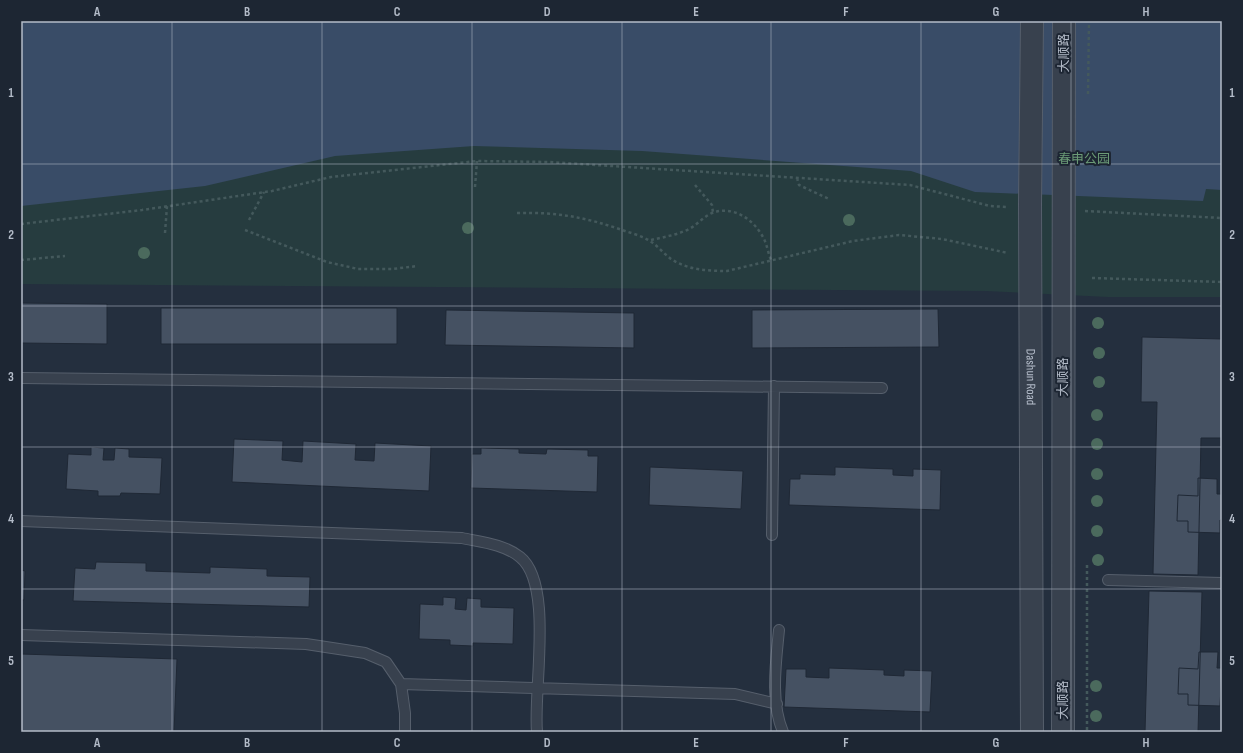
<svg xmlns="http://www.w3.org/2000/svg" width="1243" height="753" font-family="'Sofia Sans Condensed','Noto Sans SC',sans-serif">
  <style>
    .green { fill: #263c3f }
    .water { fill: #394c67 }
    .building { fill: #455162; stroke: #1f2835 }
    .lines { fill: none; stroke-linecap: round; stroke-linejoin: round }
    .service-casing { stroke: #565f6c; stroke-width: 12 }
    .tertiary-casing { stroke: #565f6c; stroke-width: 24 }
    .path { stroke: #44595c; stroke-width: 2.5; stroke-dasharray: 3 3; stroke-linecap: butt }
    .service { stroke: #38414e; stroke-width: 10 }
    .tertiary { stroke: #38414e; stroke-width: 22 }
    .tree { fill: #4b6a5d }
    .grid { fill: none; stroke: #b4bcc9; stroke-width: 1; stroke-opacity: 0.55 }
    .labels { text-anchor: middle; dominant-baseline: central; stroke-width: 4; stroke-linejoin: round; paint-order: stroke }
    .street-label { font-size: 13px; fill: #b4bcc9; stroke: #1d2633 }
    .park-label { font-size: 13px; fill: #6b9a76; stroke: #1d2633 }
    .neatline { fill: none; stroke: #b4bcc9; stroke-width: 1.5 }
    .grid-label { font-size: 13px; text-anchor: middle; font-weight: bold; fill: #b4bcc9 }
  </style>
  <rect width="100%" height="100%" fill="#242f3e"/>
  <path class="green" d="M21,21h1201v276h-114l-122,-6 -965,-7z"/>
  <path class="water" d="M21,21h1201v169l-16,-1 -3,12 -228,-9 -64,-21 -269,-20 -168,-5 -139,10 -130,30 -184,20z"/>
  <path class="building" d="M21,303l86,1v40l-86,-1z
    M161,308h236v36h-236z
    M938,309l1,38 -187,1v-38z
    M446,310l188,3v35l-189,-3z
    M1142,337l80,2v99h-21l-3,137 -45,-1 4,-172h-16z
    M234,439l49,2 -1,19 20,2 1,-21 53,3 -1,16 19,1 1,-18 56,3 -2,45 -197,-9z
    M91,447l13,1 -1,12h11l1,-12 14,1v8l33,1 -2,36 -39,-1 -1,3h-22v-5l-32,-2 2,-35 23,1z
    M481,448l38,1v4l27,1 1,-5 41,1v6h10l-1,36 -126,-4 1,-34h9z
    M650,467l93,4 -2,38 -92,-4z
    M835,467l58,2v6l20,1v-7l28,1 -1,40 -151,-5 1,-26h10v-5l35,1z
    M1198,478l19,1v15h5v26h-2v13l-32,-1v-11h-11l1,-26 20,1z
    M96,562l50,1v8l64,2v-6l57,2v7l43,1 -1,30 -236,-6 2,-33 20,1z
    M21,570l4,1 -1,29h-3z
    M1149,591l53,1 -4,140h-53z
    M443,597l13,1 -1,11 11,1 1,-12 14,1v8l33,1 -1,36 -40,-1v3l-23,-1v-5l-31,-1 1,-35 23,1z
    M1199,652h19l-1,16h5l-2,38 -32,-1v-11h-10l1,-26 19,1z
    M21,654l156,5 -3,73h-153z
    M829,668l55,2v5l20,1v-6l28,1 -2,41 -146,-5 2,-38h20v8l23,1z"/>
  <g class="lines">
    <defs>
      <path id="service" d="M21,378l861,10
        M21,521l441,17c19,4 42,6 58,19 34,27 13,133 17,175
        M772,535l2,-149
        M1108,580l114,3
        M779,630c-3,32 -9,71 4,102
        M21,635l285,9 59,9 21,9 15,22 4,29v19
        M401,684l334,10 42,10"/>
      <g id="tertiary">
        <path id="s1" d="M1032,21l-2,183 2,528"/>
        <path d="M1063,732l1,-711"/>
      </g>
    </defs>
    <use href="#service" class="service-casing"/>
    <use href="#tertiary" class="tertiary-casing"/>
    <path class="path" d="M1088,94l1,-73
      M797,178l2,7 30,14
      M695,185l17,20 1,8
      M475,187l2,-26
      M1085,211l137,7
      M517,213c39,-1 68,4 105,17 9,3 20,6 28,11 8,5 14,13 21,18 17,11 37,12 56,12l126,-30 46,-6 43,4 66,14
      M249,220l15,-28
      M21,224l121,-14 130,-19 59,-14 146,-16 72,1 361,23 80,21 18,1
      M245,230l82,32 31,7h34l26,-3
      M165,233l2,-27
      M651,240c13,-3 26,-5 38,-11 8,-4 14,-12 23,-16 21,-8 41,6 51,24 4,7 5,16 8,23
      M21,260l44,-4
      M1092,278l130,4
      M1087,565v167"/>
    <use href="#service" class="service"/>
    <use href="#tertiary" class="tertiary"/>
  </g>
  <g class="tree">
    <circle cx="849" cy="220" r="6"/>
    <circle cx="468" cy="228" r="6"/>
    <circle cx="144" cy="253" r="6"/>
    <circle cx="1098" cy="323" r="6"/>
    <circle cx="1099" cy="353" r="6"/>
    <circle cx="1099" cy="382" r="6"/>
    <circle cx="1097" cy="415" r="6"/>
    <circle cx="1097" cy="444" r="6"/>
    <circle cx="1097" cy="474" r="6"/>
    <circle cx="1097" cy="501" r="6"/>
    <circle cx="1097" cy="531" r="6"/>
    <circle cx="1098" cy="560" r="6"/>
    <circle cx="1096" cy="686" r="6"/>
    <circle cx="1096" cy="716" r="6"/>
  </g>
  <path class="grid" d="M172,21v711M322,21v711M472,21v711M622,21v711M771,21v711M921,21v711M1071,21v711M21,164h1201M21,306h1201M21,447h1201M21,589h1201"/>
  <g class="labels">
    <g class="street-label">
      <text transform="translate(1064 53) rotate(-90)">大顺路</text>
      <text stroke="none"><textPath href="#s1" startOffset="356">Dashun Road</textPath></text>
      <text transform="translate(1063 377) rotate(-90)">大顺路</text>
      <text transform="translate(1063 700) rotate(-90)">大顺路</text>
    </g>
    <g class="park-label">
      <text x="1084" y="159">春申公园</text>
    </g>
  </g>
  <rect width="1243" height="753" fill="none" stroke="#1d2633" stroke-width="44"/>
  <rect x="22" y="22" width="1199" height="709" class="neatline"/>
  <g class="grid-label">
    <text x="97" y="16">A</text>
    <text x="247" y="16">B</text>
    <text x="397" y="16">C</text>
    <text x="547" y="16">D</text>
    <text x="696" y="16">E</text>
    <text x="846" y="16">F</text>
    <text x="996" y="16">G</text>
    <text x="1146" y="16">H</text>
    <text x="11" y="97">1</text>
    <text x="1232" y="97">1</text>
    <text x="11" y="239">2</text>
    <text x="1232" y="239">2</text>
    <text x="11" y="381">3</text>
    <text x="1232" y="381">3</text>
    <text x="11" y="523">4</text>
    <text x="1232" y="523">4</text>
    <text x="11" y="665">5</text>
    <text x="1232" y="665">5</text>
    <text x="97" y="747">A</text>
    <text x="247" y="747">B</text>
    <text x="397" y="747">C</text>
    <text x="547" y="747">D</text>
    <text x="696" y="747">E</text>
    <text x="846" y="747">F</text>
    <text x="996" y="747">G</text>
    <text x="1146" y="747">H</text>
  </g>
</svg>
